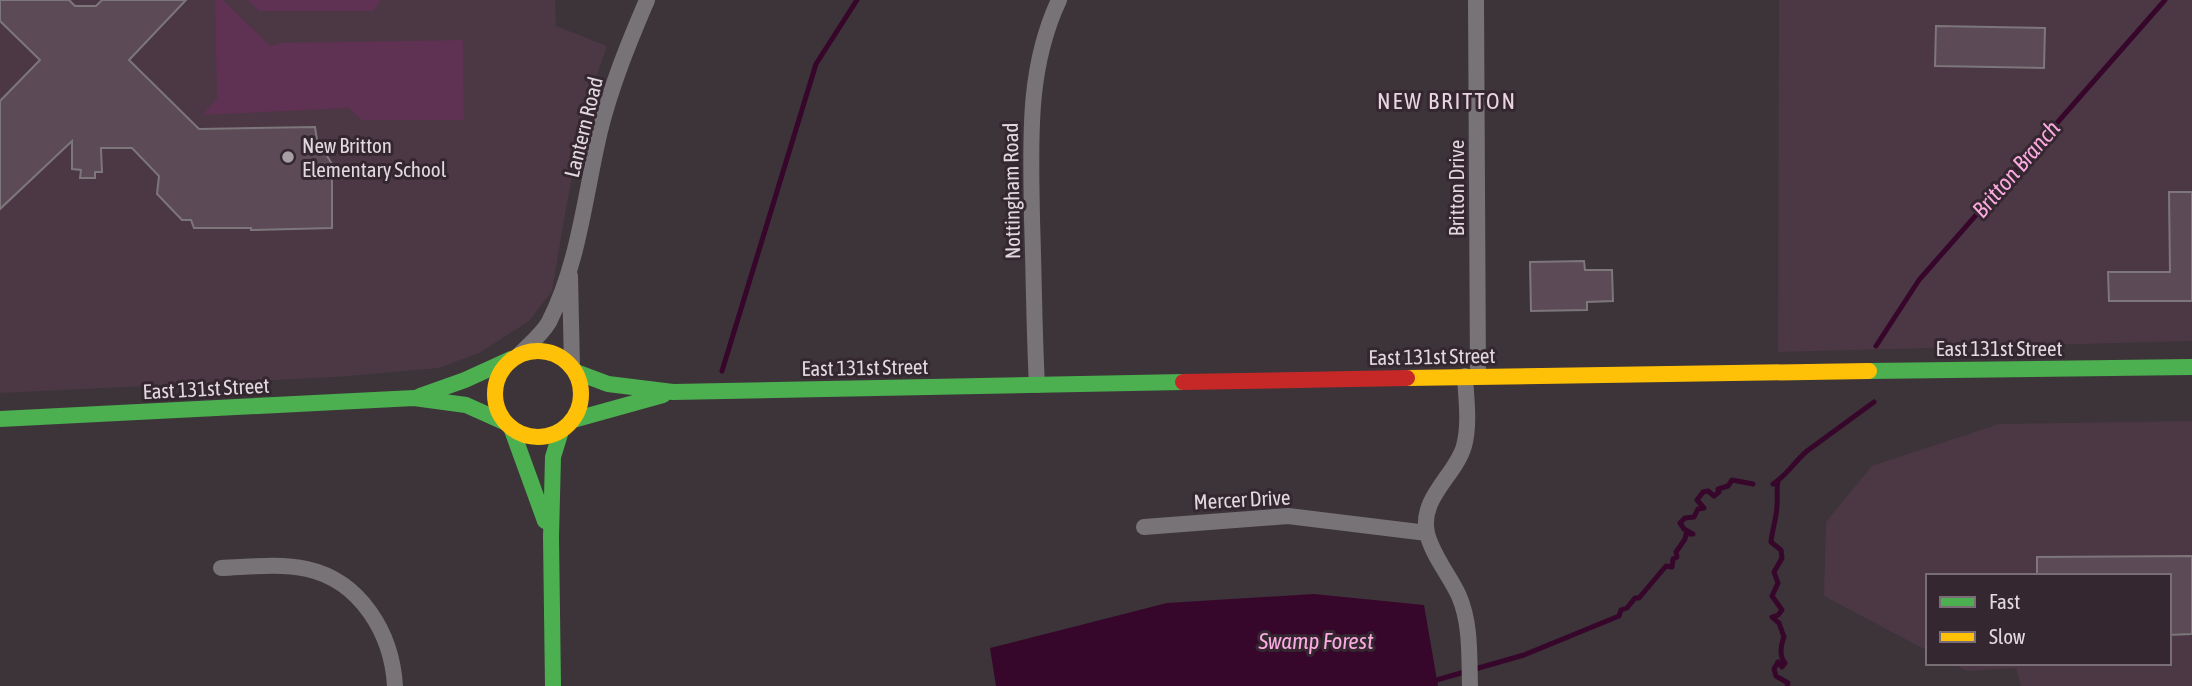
<svg xmlns="http://www.w3.org/2000/svg" width="2192" height="686" font-family="'Asap Condensed',sans-serif">
  <style>
    .built { fill: #4b3844 }
    .green { fill: #5f3152 }
    .water { fill: #37072b }
    .lines { fill: none; stroke-linecap: round; stroke-linejoin: round }
    .stream { stroke: #37072b; stroke-width: 5 }
    .building { fill: #5c4b57; stroke: #7d767a; stroke-width: 2 }
    .street { stroke: #787376; stroke-width: 16 }
    .fast { stroke: #4caf50; stroke-width: 16 }
    .slow { stroke: #ffc107; stroke-width: 16 }
    .jam { stroke: #c62828; stroke-width: 16 }
    .poi-dot { fill: #a89fa4; stroke: #352730; stroke-width: 2.5 }
    .labels { text-anchor: middle; dominant-baseline: central; stroke-width: 6; stroke-linejoin: round; paint-order: stroke }
    .street-label { font-size: 21px; fill: #e2d8de; stroke: #352730 }
    .poi-label { font-size: 21px; fill: #e2d8de; stroke: #352730; text-anchor: start }
    .neighbourhood-label { font-size: 23px; letter-spacing: 2px; fill: #e8d5e1; stroke: #352730 }
    .water-label { font-size: 23px; font-style: italic; fill: #fbaae1; stroke: #352730 }
  </style>
  <rect width="100%" height="100%" fill="#3c3439"/>
  <path class="built" d="M0,0h555l1,26 51,20 -20,59 -21,103 -14,83 -23,30 -48,31 -42,16 -103,9 -336,16z
    M1779,0h413v341l-414,11z
    M2192,421v265h-171l-5,-18 -49,3 -15,-8h217v-87h-241v75l-104,-55 2,-74 46,-56 127,-42z"/>
  <path class="green" d="M215,0h8l47,46 11,-3 182,-3 1,80h-102l-14,-12 -146,7 15,-16z
    M248,0h133l-8,11h-114z"/>
  <path class="water" d="M1314,594l110,11 14,81h-442l-6,-38 177,-45z"/>
  <g class="lines">
    <path class="stream" d="M1876,346l43,-66 246,-280
      M722,371l94,-307 41,-64
      M1778,481c-2,9 0,15 -1,24 0,12 -5,25 -6,37l10,8 1,8 -8,14 4,11 -6,13 10,14 -4,5 -6,2 7,6 5,14c-3,8 -5,19 1,26l-3,4 -4,-5 -4,7 2,7 12,7 -1,3
      M1773,484c14,-9 22,-23 34,-33l67,-49
      M1433,681l91,-26 95,-39 2,-6 6,-2 8,-10h4l27,-32 6,1 1,-8 4,-2 -1,-5 9,-13 1,-5h7l-9,-5 -4,-6 5,-5 9,-1 4,-8 6,-1 -7,-8 6,-8 5,-1 6,5 5,-4 -1,-3 10,-3 4,-6 21,4"/>
  </g>
  <path class="building" d="M0,0h69l6,6h21l6,-6h84l-57,60 70,69 116,-2 2,13 15,24v64l-81,2v-2h-57l-3,-8h-9l-25,-26 2,-18 -27,-28h-31l1,24h-7v6h-15l1,-8 -9,-1v-28l-72,68v-108l40,-41 -40,-39z
    M1936,26l109,2 -1,40 -109,-2z
    M2169,192h23v109h-83l-1,-29h62z
    M1584,261l1,9h27l1,31 -26,1v8l-56,1 -1,-49z
    M2192,556v78l-23,1v-59h-132v-19z"/>
  <g class="lines">
    <path class="street" d="M1476,0l2,376
      M570,276l2,91
      M520,354c10,-10 22,-20 29,-32 30,-59 36,-128 51,-191 11,-45 29,-89 47,-131
      M1465,376c1,22 5,48 -1,70 -8,29 -45,52 -37,87 5,22 23,43 32,63 12,28 10,60 11,90
      M1037,385c-3,-55 -3,-110 -5,-165 -1,-76 -6,-150 27,-220
      M1144,527l144,-11 139,17
      M221,568c28,-1 58,-5 86,1 54,12 85,65 88,117"/>
    <path class="fast" d="M1869,371l323,-4
      M576,372l32,12 65,8 510,-10
      M420,396l45,-16 46,-21
      M0,419l414,-21 52,7 38,17
      M573,420l90,-25
      M512,430l33,91
      M553,686l-2,-149 2,-80 8,-26"/>
    <path class="slow" d="M495 394a43 43 0 1 1 86 0a43 43 0 1 1-86 0Z
      M1407,378l462,-7"/>
    <path class="jam" d="M1183,382l224,-4"/>
  </g>
  <circle class="poi-dot" cx="288" cy="157" r="7"/>
  <g class="labels">
    <g class="street-label">
      <text transform="translate(583 127) rotate(-76)">Lantern Road</text>
      <text transform="translate(1456 188) rotate(-90)">Britton Drive</text>
      <text transform="translate(1011 191) rotate(-91)">Nottingham Road</text>
      <text x="1999" y="348">East 131st Street</text>
      <text transform="translate(1432 356) rotate(-1)">East 131st Street</text>
      <text transform="translate(865 367) rotate(-1)">East 131st Street</text>
      <text transform="translate(206 388) rotate(-3)">East 131st Street</text>
      <text transform="translate(1242 499) rotate(-3)">Mercer Drive</text>
    </g>
    <g class="poi-label">
      <text x="302" y="145">New Britton<tspan x="302" dy="24">Elementary School</tspan></text>
    </g>
    <g class="neighbourhood-label">
      <text x="1447" y="101">NEW BRITTON</text>
    </g>
    <g class="water-label">
      <text transform="translate(2016 169) rotate(-49)">Britton Branch</text>
      <text x="1316" y="641">Swamp Forest</text>
    </g>
  </g>
  <rect x="1926" y="574" width="245" height="91" fill="#352730" stroke="#7a6e76" stroke-width="2"/>
  <rect x="1940" y="597" width="35" height="10" fill="#4caf50" stroke="#7a6e76" stroke-width="2"/>
  <text x="1989" y="609" font-size="21" fill="#e2d8de">Fast</text>
  <rect x="1940" y="632" width="35" height="10" fill="#ffc107" stroke="#7a6e76" stroke-width="2"/>
  <text x="1989" y="644" font-size="21" fill="#e2d8de">Slow</text>
</svg>
